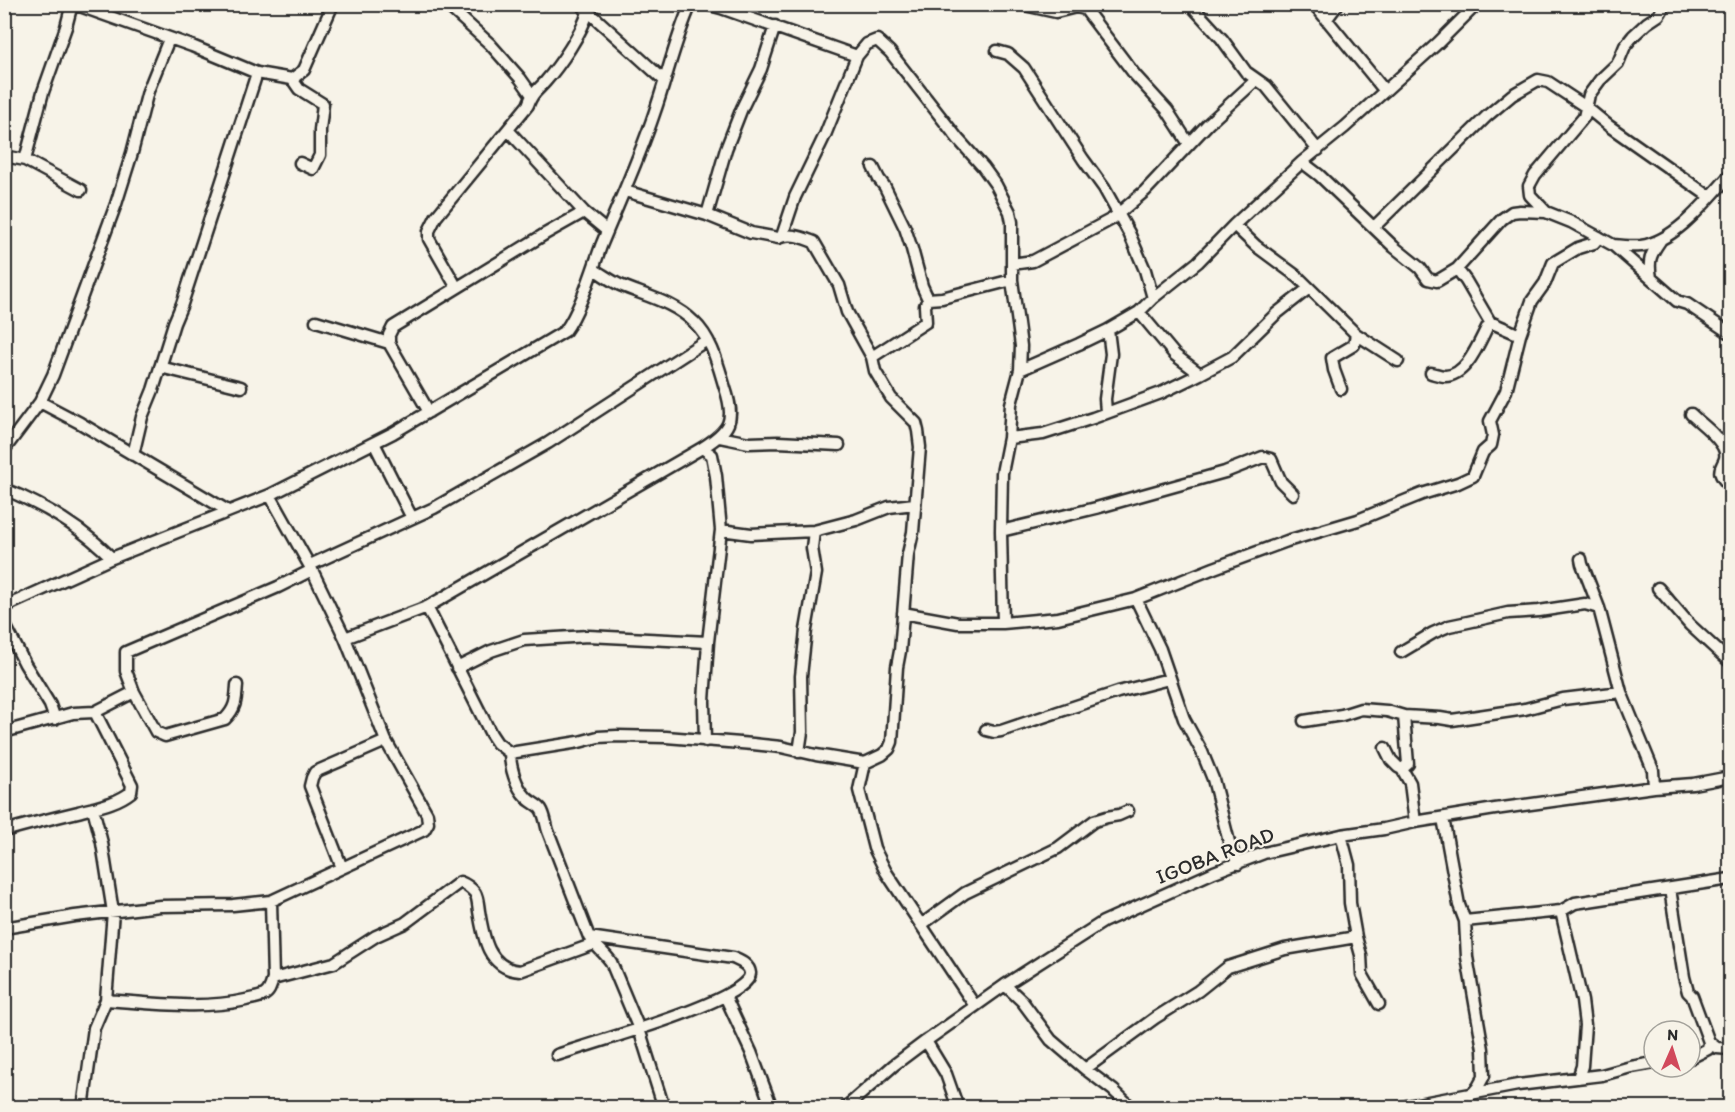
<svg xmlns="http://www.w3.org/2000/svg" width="1735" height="1112" font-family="Itim,sans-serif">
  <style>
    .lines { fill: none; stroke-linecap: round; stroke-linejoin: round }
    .minor-casing { stroke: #2b2b2b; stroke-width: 15 }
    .minor { stroke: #f7f3e8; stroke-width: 10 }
    .labels { text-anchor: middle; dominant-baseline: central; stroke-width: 4.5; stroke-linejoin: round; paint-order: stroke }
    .street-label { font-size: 21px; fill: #2b2b2b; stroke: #f7f3e8 }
  </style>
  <rect width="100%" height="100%" fill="#f7f3e8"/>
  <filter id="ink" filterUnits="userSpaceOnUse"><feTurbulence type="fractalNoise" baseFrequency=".0167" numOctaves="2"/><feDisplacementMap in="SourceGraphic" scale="12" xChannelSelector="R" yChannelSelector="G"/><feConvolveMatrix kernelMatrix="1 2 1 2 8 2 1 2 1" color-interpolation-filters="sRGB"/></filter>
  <g filter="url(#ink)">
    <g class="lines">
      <defs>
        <path id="minor" d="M74,4l118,42 65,27 35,6 12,-9 29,-66
          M446,4l44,40 30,34 12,17
          M580,4l85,77
          M706,4l15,4 136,48
          M1020,4l36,8 20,-5 9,2 50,66 32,35 22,34
          M1190,4l32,35 24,33 20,14 52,64
          M1314,4l71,87
          M1326,20l12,-16
          M997,51l11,3 16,14 59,91 21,29 25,45 16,37 8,28
          M292,79l7,10 24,15 -3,26v25l-7,14 -13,-6
          M508,130l76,82 23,19
          M4,156l21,4 18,-68 23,-65 6,-23
          M25,160l56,30
          M1302,162l17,13 75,72 26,21 8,11 9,2 20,-12 45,-50 10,-7 8,-1 26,1 25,10 42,23 64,56 10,3 43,29
          M873,167l6,12 6,8 20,41 7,21 10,37 6,13 14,-1 70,-18
          M1546,212l-16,-17 -1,-9 6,-11 49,-58 5,-22 11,-15 18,-17 7,-17 8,-10 14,-13 12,-8 3,-5 -2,-6
          M707,215l19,-66 16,-41 19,-39 14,-43
          M1234,225l22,21 42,31 58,57 42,27
          M1374,227l113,-111 25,-21 26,-15 10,2 38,25 23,19 101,71
          M782,236l13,-39 30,-62 32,-79 10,-12 10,-4 13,12 68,87 25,28 13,18 14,27 2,10v58l9,66 -1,24 -9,34 -2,34 -7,35 -1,58 2,92
          M1613,245c9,1 19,2 28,1 35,-5 67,-47 89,-71
          M1012,264l21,-3 79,-42 33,-28 63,-67 48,-44
          M1457,269l9,12 24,41 30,13
          M1651,278c-3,-17 -1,-23 9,-37
          M457,288l-28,-49v-8l7,-14 92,-112c4,-12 9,-14 17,-23 15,-17 37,-49 43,-70
          M1139,312l36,43 25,19
          M316,321l73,22
          M872,357l54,-35 -1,-16 3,-7
          M160,367l81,20
          M1020,370l59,-26 29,-14 31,-18 14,-14 45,-36 36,-37 68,-63 43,-35 93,-84 39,-39
          M1431,373c4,1 10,3 14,3 23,0 35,-37 45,-54
          M1341,389l-7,-19 -2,-12 22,-13 2,-11
          M40,402l40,21 148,88
          M429,412l-40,-69v-8l4,-8 152,-93 39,-22
          M1106,412l-1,-13 6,-45 -3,-24
          M1691,414c10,10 27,21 33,35 7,17 -16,17 6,37
          M720,437l29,6 29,-1 61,3
          M1009,438l34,-4 50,-16 68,-25 39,-19 32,-17 44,-43 33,-26
          M374,443l38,75
          M702,448l10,7 4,21 5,54 -13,112 -4,59 1,40
          M4,450l36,-48 13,-27 63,-171 16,-51 16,-62 21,-52
          M133,455l9,-38 11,-27 21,-67 8,-19 75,-231
          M4,489c40,16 78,39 108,69
          M721,530l30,4 63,-3 42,-11 33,-13 25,-3
          M1001,531l95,-23 129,-36 38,-15 8,2 10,23 12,12
          M1581,559l1,5 17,44 22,84 32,78 1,17
          M310,565l124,-57 114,-65 159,-103
          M1658,588l32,37 40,37
          M1136,599l24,50 24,70 18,33 11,27 16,63 9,22
          M4,607l108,-49 158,-63 123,-62 172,-102c15,-20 27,-60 36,-85 18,-44 38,-87 53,-132 13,-37 21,-74 37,-110
          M427,607l64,127 6,9 13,10 69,-11 19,-5 19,-1 49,1 87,7 28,3 35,8 49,8 17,-8 7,-6 3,-7 5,-75 3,-16 8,-97 5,-22 7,-85 -2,-16 -2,-8 -25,-25 -16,-27 -3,-14 -25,-45 -8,-27 -25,-43c-11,-4 -24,-10 -36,-4l-27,-5 -44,-18 -82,-24
          M903,613l55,10h45l55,-5 78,-19 78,-31 73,-27 71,-21 64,-26 36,-11 15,-7 10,-24 8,-7 2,-10 -3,-14 16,-30 14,-56 12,-34 13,-18 8,-20 25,-15 16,-5 5,-6
          M4,623l21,41 25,41 5,14
          M345,638l82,-31 275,-159c28,-18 34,-27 23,-60 -7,-23 -13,-49 -31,-66 -20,-20 -48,-26 -74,-37 -9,-4 -18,-11 -27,-16
          M1401,652l32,-19 16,-7 19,-4 40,-9 31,-2 46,-7 14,4
          M457,668l34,-17 33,-11 64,-4 120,6
          M237,685c-1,15 -1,23 -12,34l-60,17 -9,-4 -22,-40 -8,-21v-19l152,-65 34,-17
          M1304,721l38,-6 19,-6 26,2 17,5 36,2 12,2 73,-11 38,-10 58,-7
          M986,730l8,2 7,-1 117,-39 51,-13
          M4,732l69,-19 22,-1 39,-20
          M1385,748l6,12 7,7 4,2 8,14 5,39
          M799,752l3,-20 -1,-56 5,-46 10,-57 -4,-25 2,-17
          M510,753c0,14 6,34 16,44 4,5 11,7 15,12 4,6 5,16 7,22l41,106c7,10 16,16 22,25l28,67 -82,26
          M865,763l-6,27 15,58 12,24 89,134
          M1402,769l6,-5 -4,-48
          M1443,818l16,87 6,16 2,36 16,92 1,27 -6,11 -7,8
          M4,831c25,-7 49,-13 74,-19 18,-5 38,-8 53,-20l1,-7 -37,-73
          M1341,835l8,30 1,38 6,34 5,18 1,19 17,30
          M342,868l-32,-82 2,-8 3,-6 71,-31
          M1670,889l14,88 4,15 4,4 17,46 -1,7 -18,9
          M271,901l2,78
          M1561,911l21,90 3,24 -3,41 -4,12
          M1465,921l96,-10 14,-8 155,-24
          M921,925l44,-32 93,-45 36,-27 13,-4 12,-2 9,-4
          M4,928l71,-12 85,-10 73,-1 38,-4 153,-71 4,-7 -1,-9 -41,-73 -41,-103 -33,-68 -42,-75
          M589,937l144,21c6,3 16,6 17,15 2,20 -93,50 -111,56l25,79
          M1005,985l17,16 29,39 34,29 28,21 19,18
          M725,996l26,56 21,56
          M106,1000c44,3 96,10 140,0 6,-2 13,-2 18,-5 6,-3 7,-10 9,-16l61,-16 42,-27 29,-13 55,-41c5,2 11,6 15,11 3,5 3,12 4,18 4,25 9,58 41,60l74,-27
          M926,1041l20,33 12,34
          M1709,1042l8,6 13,1
          M1085,1069l70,-51 43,-27 30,-24 57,-18 71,-12
          M83,1108l11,-80 12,-28 7,-88 -11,-69 -9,-35
          M845,1108l49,-43 32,-24 79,-56 98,-63 111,-50 50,-19 77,-18 43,-6 31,-7 80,-13 159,-22 39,-3 37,-7
          M1396,1108l122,-23 84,-10 29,-8 23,-4"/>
      </defs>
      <use href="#minor" class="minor-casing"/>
      <use href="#minor" class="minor"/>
    </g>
  </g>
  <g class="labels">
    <g class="street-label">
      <text transform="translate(1215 855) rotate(-21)">IGOBA ROAD</text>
    </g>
  </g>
  <rect width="1735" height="1112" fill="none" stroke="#f7f3e8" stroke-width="24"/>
  <rect x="12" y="12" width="1711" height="1088" fill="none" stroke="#2b2b2b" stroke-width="2" filter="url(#ink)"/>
  <g transform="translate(1672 1049) rotate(3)"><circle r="28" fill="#f7f3e8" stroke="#a5a39c" stroke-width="1.5"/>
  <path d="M0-4.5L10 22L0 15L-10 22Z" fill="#d1495b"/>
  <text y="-9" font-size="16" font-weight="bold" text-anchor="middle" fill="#2b2b2b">N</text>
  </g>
</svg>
